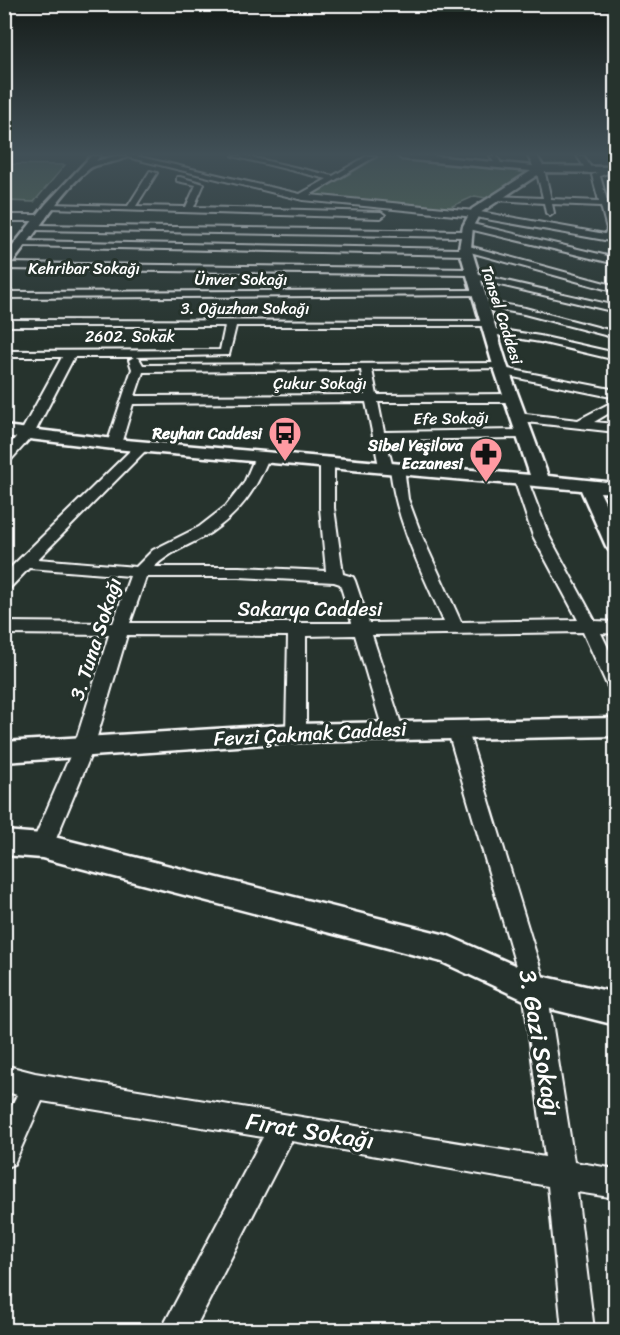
<svg xmlns="http://www.w3.org/2000/svg" width="620" height="1335" font-family="Sriracha,sans-serif">
  <style>
    .green { fill: #547056; stroke: #aab8aa; stroke-width: 1.5 }
    .lines { fill: none; stroke-linecap: round; stroke-linejoin: round }
    .minor-casing { stroke: #fff; stroke-width: 4 }
    .tertiary-casing { stroke: #fff; stroke-width: 5 }
    .minor { fill: #26332d; fill-rule: evenodd }
    .tertiary { fill: #26332d; fill-rule: evenodd }
    .labels { text-anchor: middle; dominant-baseline: central; stroke-width: 6; stroke-linejoin: round; paint-order: stroke }
    .far-street-label { font-size: 16px; fill: #fff; stroke: #26332d }
    .far-poi-label { font-size: 16px; font-weight: bold; fill: #fff; stroke: #26332d; text-anchor: end }
    .street-label { font-size: 20px; fill: #fff; stroke: #26332d }
    .near-street-label { font-size: 24px; fill: #fff; stroke: #26332d }
  </style>
  <rect width="100%" height="100%" fill="#26332d"/>
  <filter id="ink" filterUnits="userSpaceOnUse"><feTurbulence type="fractalNoise" baseFrequency=".0167" numOctaves="2"/><feDisplacementMap in="SourceGraphic" scale="12" xChannelSelector="R" yChannelSelector="G"/><feConvolveMatrix kernelMatrix="1 2 1 2 8 2 1 2 1" color-interpolation-filters="sRGB"/></filter>
  <g filter="url(#ink)">
    <path class="green" d="M380,156l157,13 -51,29 -11,-2 -29,13 -135,-13z
      M5,164l60,1 -31,37 -29,-1z"/>
    <g class="lines">
      <defs>
        <path id="minor" d="M123,156h13l164,38 27,-15 -94,-23h13l87,20 34,-20h9l-66,39 165,16 130,23 2,-5 -6,-23 -49,-2 2,9 -4,3 -4,-3 -2,-10 -48,-3 -4,-2 4,-2 47,2 -7,-29 4,-2 4,2 7,30 48,2 -7,-26 18,-8 3,4 -13,5 15,53 1,13 -141,-25 -172,-17z
          M490,156h7l6,11h-6z
          M577,156h7l10,17h-6z
          M150,171l7,2 -21,33 50,1 10,-22 -19,-4v-4h3l24,7 -10,23 187,5 4,3 -4,3 -331,-10 -4,-2 4,-2 78,2z
          M4,215h38l4,3 -4,3h-38z
          M468,223l148,35v6l-151,-36v-4z
          M36,225l429,6 4,3 -4,3 -432,-7 -1,-2z
          M23,241l438,8 4,-4 151,41v6l-146,-40 -4,3 -446,-9v-4z
          M4,263l467,6 3,1 1,4 141,32v6l-146,-34 -1,-3 -465,-6z
          M479,290l5,3 -1,2 -479,3v-6z
          M482,301l43,7 91,24v6l-92,-24 -46,-8 -1,-2z
          M4,320l486,1v4l-4,1h-250l-7,29 -93,2 3,1 4,7 361,-2 2,2 -6,3 -128,2 5,25 135,-1 6,4 -6,4h-134l6,30 141,-2 7,4 -7,4 -139,2 6,24h10l2,3 4,32 13,35 40,88 117,-2 -45,-84 -19,-57 7,-4 5,1 23,60 46,85 21,1v12l-15,-1 15,31v28l-6,-2 -3,-5 -24,-53 -211,3 31,95 -3,5 -7,2 -7,-2 -3,-5 -28,-95 -49,1v97l-3,5 -7,3 -7,-3 -3,-5 2,-97 -161,-1 -33,112 -41,99 -3,7 -8,2 -8,-2 -3,-7 43,-99 35,-112 -105,-1v-12l109,1 17,-47 -101,-8 -19,20 -6,1v-15l134,-131 5,-1 7,4 -112,113 98,8 17,-17 46,-23 27,-21 18,-23 11,-26 7,-4 7,4c-13,33 -29,56 -59,76 -19,12 -40,18 -56,34h85l87,4 -6,-63v-46l7,-4 7,4v46l9,66 10,3 2,4 14,42 75,-1c-22,-50 -47,-98 -54,-153h-9l-2,-3 -13,-64 -233,2 -12,40 -7,4 -7,-4 25,-75 -3,-9 5,-3h-60l-40,77 -25,28 -5,1v-13l17,-18 41,-75h-58v-6l216,-1 5,-24h-221zM361,370l4,25 -230,1 8,-24zM146,577h93l95,5 6,2 12,39h-222z
          M489,328l51,8 76,17v7l-76,-18 -55,-9v-4z
          M503,368l113,22v8l-117,-24v-4z
          M616,400v9l-22,13 22,2v8l-99,-11 -6,-4 6,-4 61,7z
          M457,721l7,2 3,5 80,262 27,172 42,7v29l-39,-6 17,138h-32l-14,-144 -257,-45 -97,189h-33l102,-193 -221,-36 -28,63 -10,4v-47l13,-26 -13,-4v-26l31,8 510,84 -22,-167 -76,-262 3,-5z"/>
        <path id="tertiary" d="M91,156h9l-4,5 19,-5h13c-11,8 -31,6 -39,13 -30,24 -55,69 -81,99h-4v-11l42,-53z
          M398,156h35l100,10 -5,-10h9l6,10 73,1v6l-74,-1 -62,41 -7,13 -2,22 36,117 41,111 68,7v10l-16,-1 16,33v27l-7,-2 -3,-4 -25,-56 -467,-41 -110,-13v-10l110,13 416,36 -37,-110 -34,-117 4,-22 9,-17 59,-38 -129,-12z
          M616,718v18l-320,6 -292,20v-20l292,-18z
          M4,831l38,3 404,101 91,40 79,18v32l-81,-20 -93,-43 -400,-104 -38,-3z"/>
      </defs>
      <use href="#minor" class="minor-casing"/>
      <use href="#tertiary" class="tertiary-casing"/>
      <use href="#minor" class="minor"/>
      <use href="#tertiary" class="tertiary"/>
    </g>
  </g>
  <linearGradient id="sky" x2="0" y2="1"><stop stop-color="#151c19"/><stop offset="0.45" stop-color="#415057"/><stop offset="1" stop-color="#415057" stop-opacity="0"/></linearGradient>
  <rect width="620" height="343" fill="url(#sky)"/>
  <defs>
    <symbol id="bus-pin" viewBox="-11 -11 22 30"><path d="M0 17L-7.5 6A9.5 9.5 0 1 1 7.5 6Z" fill="#ff9aa2" stroke="#26332d"/><path d="M-5-6H5V4H4V6H2V4H-2V6H-4V4H-5ZM-3.5-4V0h7V-4ZM-3.5 1.2v1.5H-2V1.2ZM2 1.2v1.5H3.5V1.2Z" fill="#111"/></symbol>
    <symbol id="pharmacy-pin" viewBox="-11 -11 22 30"><path d="M0 17L-7.5 6A9.5 9.5 0 1 1 7.5 6Z" fill="#ff9aa2" stroke="#26332d"/><path d="M-2-6h4v4h4v4h-4v4h-4v-4h-4v-4h4Z" fill="#111"/></symbol>
  </defs>
  <g fill-rule="evenodd">
    <use href="#bus-pin" x="266" y="414" width="38" height="52"/>
    <use href="#pharmacy-pin" x="467" y="435" width="38" height="52"/>
  </g>
  <g class="labels">
    <g class="far-street-label">
      <text x="84" y="268">Kehribar Sokağı</text>
      <text x="241" y="279">Ünver Sokağı</text>
      <text x="245" y="308">3. Oğuzhan Sokağı</text>
      <text transform="translate(502 315) rotate(72)">Tansel Caddesi</text>
      <text x="130" y="336">2602. Sokak</text>
      <text x="320" y="383">Çukur Sokağı</text>
      <text transform="translate(451 418) rotate(-1)">Efe Sokağı</text>
    </g>
    <g class="far-poi-label">
      <text x="262" y="433">Reyhan Caddesi</text>
      <text x="463" y="445">Sibel Yeşilova<tspan x="463" dy="18">Eczanesi</tspan></text>
    </g>
    <g class="street-label">
      <text x="310" y="609">Sakarya Caddesi</text>
      <text transform="translate(96 639) rotate(-72)">3. Tuna Sokağı</text>
      <text transform="translate(310 734) rotate(-3)">Fevzi Çakmak Caddesi</text>
    </g>
    <g class="near-street-label">
      <text transform="translate(540 1043) rotate(80)">3. Gazi Sokağı</text>
      <text transform="translate(310 1131) rotate(9)">Fırat Sokağı</text>
    </g>
  </g>
  <rect width="620" height="1335" fill="none" stroke="#26332d" stroke-width="24"/>
  <rect x="12" y="12" width="596" height="1311" fill="none" stroke="#fff" stroke-width="2" filter="url(#ink)"/>
</svg>
